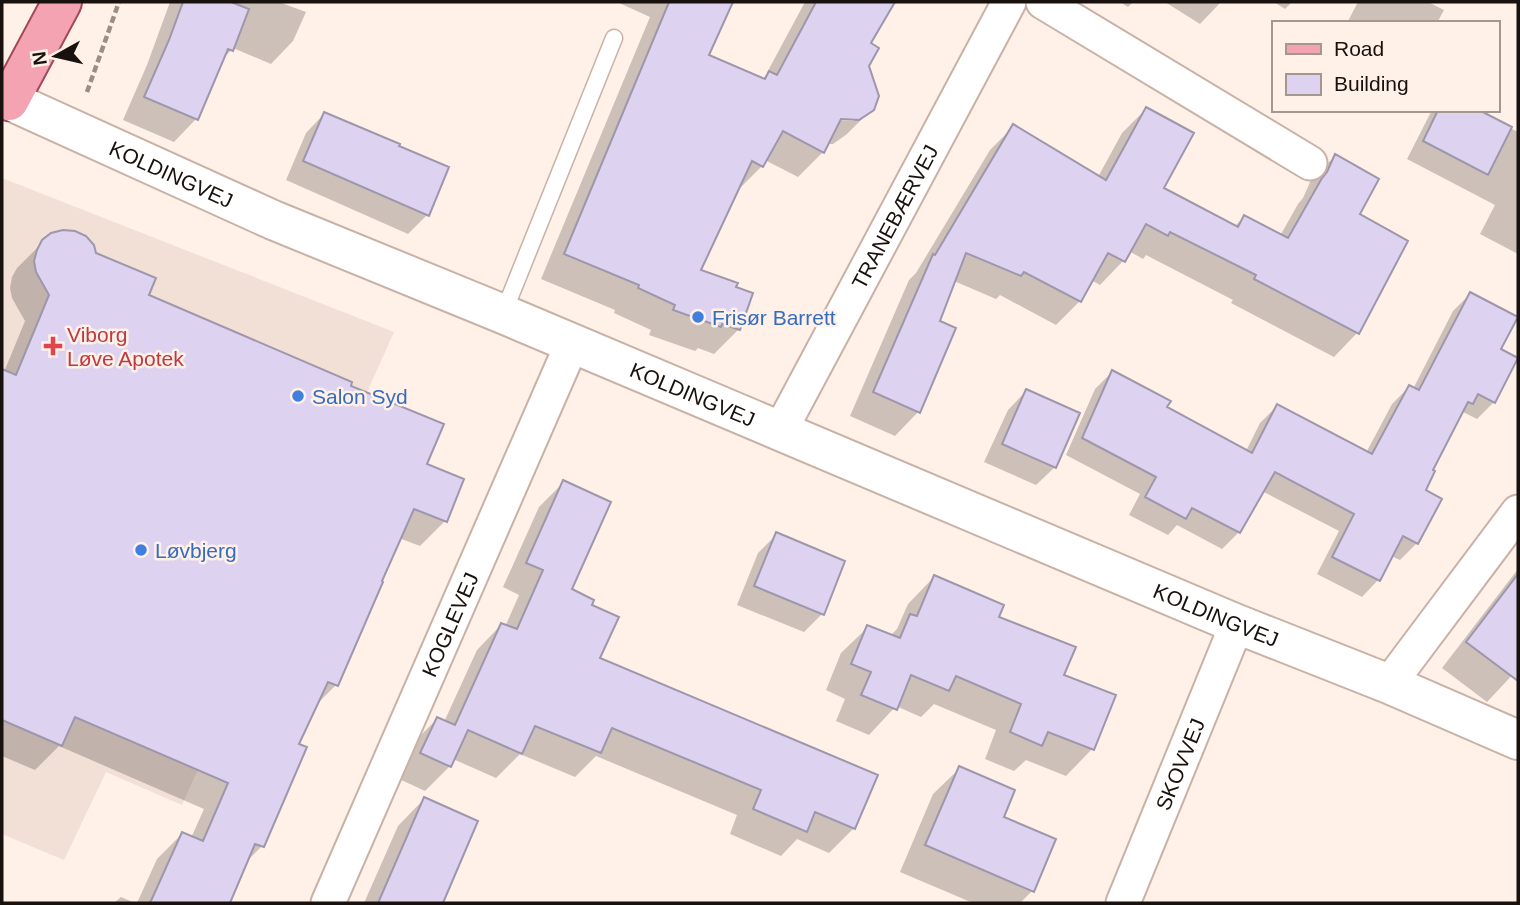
<svg xmlns="http://www.w3.org/2000/svg" width="1520" height="905" font-family="Helvetica,sans-serif">
  <style>
    .built { fill: #f2dfd6 }
    .shadow { fill: #0003; fill-rule: evenodd }
    .building { fill: #ddd2f0; stroke: #9e96ab; stroke-width: 2 }
    .lines { fill: none; stroke-linecap: round; stroke-linejoin: round }
    .service-casing { stroke: #c9b1a6; stroke-width: 19 }
    .minor-casing { stroke: #c9b1a6; stroke-width: 37 }
    .tertiary-casing { stroke: #c9b1a6; stroke-width: 42 }
    .primary-casing { stroke: #a34857; stroke-width: 42 }
    .path { stroke: #9a8e88; stroke-width: 4.5; stroke-dasharray: 7 3.5; stroke-linecap: butt }
    .service { stroke: #fff; stroke-width: 16 }
    .minor { stroke: #fff; stroke-width: 33 }
    .tertiary { stroke: #fff; stroke-width: 38 }
    .primary { stroke: #f4a3b2; stroke-width: 38 }
    .shop-dot { fill: #3f7fe0; stroke: #fff0e8; stroke-width: 2.5 }
    .health-dot { fill: #e0444e; stroke: #fff0e8; stroke-width: 2.5 }
    .labels { text-anchor: middle; dominant-baseline: central; stroke-width: 5; stroke-linejoin: round; paint-order: stroke }
    .street-label { font-size: 21px; fill: #19110d; stroke: #fff0e8 }
    .shop-label { font-size: 21px; fill: #366cbe; stroke: #fff0e8; text-anchor: start }
    .health-label { font-size: 21px; fill: #be3a42; stroke: #fff0e8; text-anchor: start }
  </style>
  <rect width="100%" height="100%" fill="#fff0e8"/>
  <path class="built" d="M2,178l392,154 -212,473 -76,-33 -42,88 -62,-26z"/>
  <path class="shadow" d="M170,2h109l27,10 -13,29 -22,23 -38,-16 -12,13 -25,58 -22,23 -51,-22 24,-55z
    M617,2h114l-25,54 57,24 42,-78h88l-25,42 -1,22 5,43 -25,25 -14,10h-7l-3,8 -25,25 -33,-17 -3,6 -25,25 -39,80 36,17 5,41 -25,25 -16,-6 -3,3 -46,-16 2,-5 -37,-17 1,-3 -74,-31 109,-262zM833,116l21,2v3l-22,-1z
    M1120,2h13l-5,5z
    M1165,2h56l-21,22z
    M1274,2h18l-7,7z
    M1358,2h70l16,8 -7,13h-90z
    M1146,109l16,79 72,39 10,-10 36,19 18,-32 5,-6 8,-18 24,-24 22,59v118l-23,24 -103,-54 2,-3 -87,-45 -3,4 -14,-8 -6,10 -23,24 -9,-5 -11,21 -24,24 -56,-30 -4,4 -42,-18 -16,41 -20,90 -23,24 -45,-20 59,-136 7,-7 74,-123 24,-24 84,51 24,-44z
    M1433,110h42l43,22v122l-38,-20 15,-29 -88,-46 23,-45z
    M324,114l123,54 -20,47 -19,19 -122,-54 20,-47z
    M43,242l52,12 52,42 201,91 77,78 20,56 -25,25 -21,-8 -63,147 -22,22 -18,38 -34,101 -18,18 -16,39h-91l20,-44 25,-25 9,4 13,-29 -145,-63 -24,24 -33,-14v-385l2,1 21,-51 -13,-23 -2,-10 2,-11 5,-9z
    M1470,294l29,55 -5,53 -17,17 -14,-7 -4,3 -28,55 -8,21 17,8 -23,44 -17,17 -9,-4 -13,24 -16,17 -45,-23 22,-43 -77,-40 -23,41 -17,17 -45,-24 -9,10 -39,-20 11,-21 -74,-39 29,-66 17,-17 53,36 81,43 14,-28 17,-17 89,47 26,-49 17,-17 4,2 40,-78z
    M1026,391l29,76 -19,18 -52,-23 24,-52z
    M564,482l6,108 28,69 256,169 -25,25 -32,-14 -16,17 -51,-22 7,-19 -141,-59 -21,21 -55,-23 -24,24 -43,-19 -3,7 -25,25 -28,-13 15,-34 25,-25 7,3 33,-72 24,-25 4,2 14,-32 -16,-8 36,-80z
    M777,534l45,80 -18,18 -67,-27 21,-52z
    M1518,569v100l-31,33 -45,-34z
    M934,577l62,41 66,58 30,73 -26,27 -40,-16 -12,11 -29,-12 11,-29 -62,-26 -13,13 -25,-11 -27,29 -33,-14 9,-22 -19,-9 15,-37 27,-26 22,9 7,-7 11,-25z
    M960,768l42,50 30,73 -12,12h-47l-73,-31 33,-78z
    M424,799l52,23 -35,81h-77l34,-77z
    M121,897l14,6h-21z"/>
  <path class="building" d="M183,2h48l18,7 -16,42 -5,-2 -30,71 -54,-23 25,-57z
    M669,2h64l-24,53 56,24 4,-8 8,4 39,-73h79l-24,41 8,5 -10,18 10,30 -5,14 -15,10 -18,-1 -17,34 -41,-22 -20,36 -11,-6 -51,109 37,13 -2,4 17,6 -13,37 -18,-6 -1,3 -48,-17 2,-5 -37,-17 1,-3 -75,-31z
    M1146,107l48,26 -30,55 74,39 6,-12 44,23 34,-60 5,-6 8,-18 44,25 -19,35 48,27 -49,93 -105,-55 2,-4 -86,-43 -2,4 -22,-12 -21,38 -17,-9 -27,49 -57,-30 -3,4 -55,-23 -26,68 16,7 -36,85 -47,-21 60,-138 2,1 78,-131 93,56z
    M1438,110h41l33,17 -24,48 -65,-34z
    M324,112l76,32 -1,2 50,21 -20,49 -126,-55z
    M63,230l12,1 11,5 8,9 2,8 60,25 -7,17 203,87 -1,4 93,38 -17,40 37,15 -17,43 -33,-13 -32,72 1,1 -45,104 -10,-4 -29,62 8,3 -43,100 -9,-3 -25,59h-80l32,-71 21,9 25,-58 -153,-66 -13,29 -60,-26v-351l14,6 33,-80 -13,-23 -2,-11 3,-11 5,-10 9,-7z
    M1470,292l48,25 -17,32 17,9 -23,45 -17,-9 -5,10 -5,-2 -35,68 2,1 -9,19 16,9 -24,45 -15,-8 -23,45 -48,-24 22,-43 -79,-42 -35,61 -48,-25 -6,11 -41,-22 11,-20 -74,-39 30,-68 59,31 -4,6 85,46 25,-49 95,50 37,-69 10,5z
    M1026,389l54,24 -24,55 -54,-24z
    M563,480l48,22 -39,87 22,11 -2,5 27,12 -19,41 278,117 -23,54 -40,-17 -8,20 -54,-23 8,-19 -149,-62 -11,25 -66,-27 -13,28 -54,-24 -17,37 -31,-14 17,-36 18,8 46,-102 16,6 26,-59 -17,-7z
    M776,532l69,29 -21,54 -70,-29z
    M1518,574v107l-52,-39z
    M934,575l70,30 -5,12 77,30 -12,28 52,20 -22,55 -46,-18 -6,14 -32,-14 11,-28 -65,-28 -7,15 -38,-16 -14,35 -36,-15 10,-23 -20,-8 16,-39 33,13 10,-24 7,2z
    M959,766l56,24 -11,27 52,22 -22,53 -109,-47z
    M424,797l54,24 -35,82h-65z"/>
  <g class="lines">
    <defs>
      <path id="service" d="M503,314l111,-276"/>
      <g id="minor">
        <path d="M1043,2l267,161"/>
        <path id="s1" d="M780,431l229,-429"/>
        <path d="M1389,684l129,-172"/>
        <path id="s2" d="M328,903l244,-559"/>
        <path id="s3" d="M1123,903l114,-279"/>
      </g>
      <g id="tertiary">
        <path id="s4" d="M2,97l271,123 230,94 734,310 152,60 129,56"/>
      </g>
      <path id="primary" d="M9,101l53,-99"/>
    </defs>
    <use href="#service" class="service-casing"/>
    <use href="#minor" class="minor-casing"/>
    <use href="#tertiary" class="tertiary-casing"/>
    <use href="#primary" class="primary-casing"/>
    <path class="path" d="M87,92l32,-90"/>
    <use href="#service" class="service"/>
    <use href="#minor" class="minor"/>
    <use href="#tertiary" class="tertiary"/>
    <use href="#primary" class="primary"/>
  </g>
  <g class="shop-dot">
    <circle cx="698" cy="317" r="7"/>
    <circle cx="298" cy="396" r="7"/>
    <circle cx="141" cy="550" r="7"/>
  </g>
  <path class="health-dot" d="M49.5 335.5h7v7h7v7h-7v7h-7v-7h-7v-7h7z"/>
  <g class="labels">
    <g class="street-label">
      <text stroke="none"><textPath href="#s4" startOffset="186">KOLDINGVEJ</textPath></text>
      <text stroke="none"><textPath href="#s1" startOffset="243">TRANEBÆRVEJ</textPath></text>
      <text stroke="none"><textPath href="#s4" startOffset="752">KOLDINGVEJ</textPath></text>
      <text stroke="none"><textPath href="#s4" startOffset="1320">KOLDINGVEJ</textPath></text>
      <text stroke="none"><textPath href="#s2" startOffset="304">KOGLEVEJ</textPath></text>
      <text stroke="none"><textPath href="#s3" startOffset="150">SKOVVEJ</textPath></text>
    </g>
    <g class="shop-label">
      <text x="712" y="317">Frisør Barrett</text>
      <text x="312" y="396">Salon Syd</text>
      <text x="155" y="550">Løvbjerg</text>
    </g>
    <g class="health-label">
      <text x="67" y="334">Viborg<tspan x="67" dy="24">Løve Apotek</tspan></text>
    </g>
  </g>
  <rect width="1520" height="905" fill="none" stroke="#19110d" stroke-width="7"/>
  <rect x="1272" y="21" width="228" height="91" fill="#fff0e8" stroke="#a39790" stroke-width="2"/>
  <rect x="1286" y="44" width="35" height="10" fill="#f4a3b2" stroke="#a39790" stroke-width="2"/>
  <text x="1334" y="56" font-size="21" fill="#19110d">Road</text>
  <rect x="1286" y="74" width="35" height="21" fill="#ddd2f0" stroke="#a39790" stroke-width="2"/>
  <text x="1334" y="91" font-size="21" fill="#19110d">Building</text>
  <g transform="translate(56 56) rotate(262)" stroke="#fff0e8" stroke-width="5" paint-order="stroke">
  <path d="M0-5L12 26L0 18L-12 26Z" fill="#19110d"/>
  <text y="-10" font-size="19" font-weight="bold" text-anchor="middle" fill="#19110d">N</text>
  </g>
</svg>
